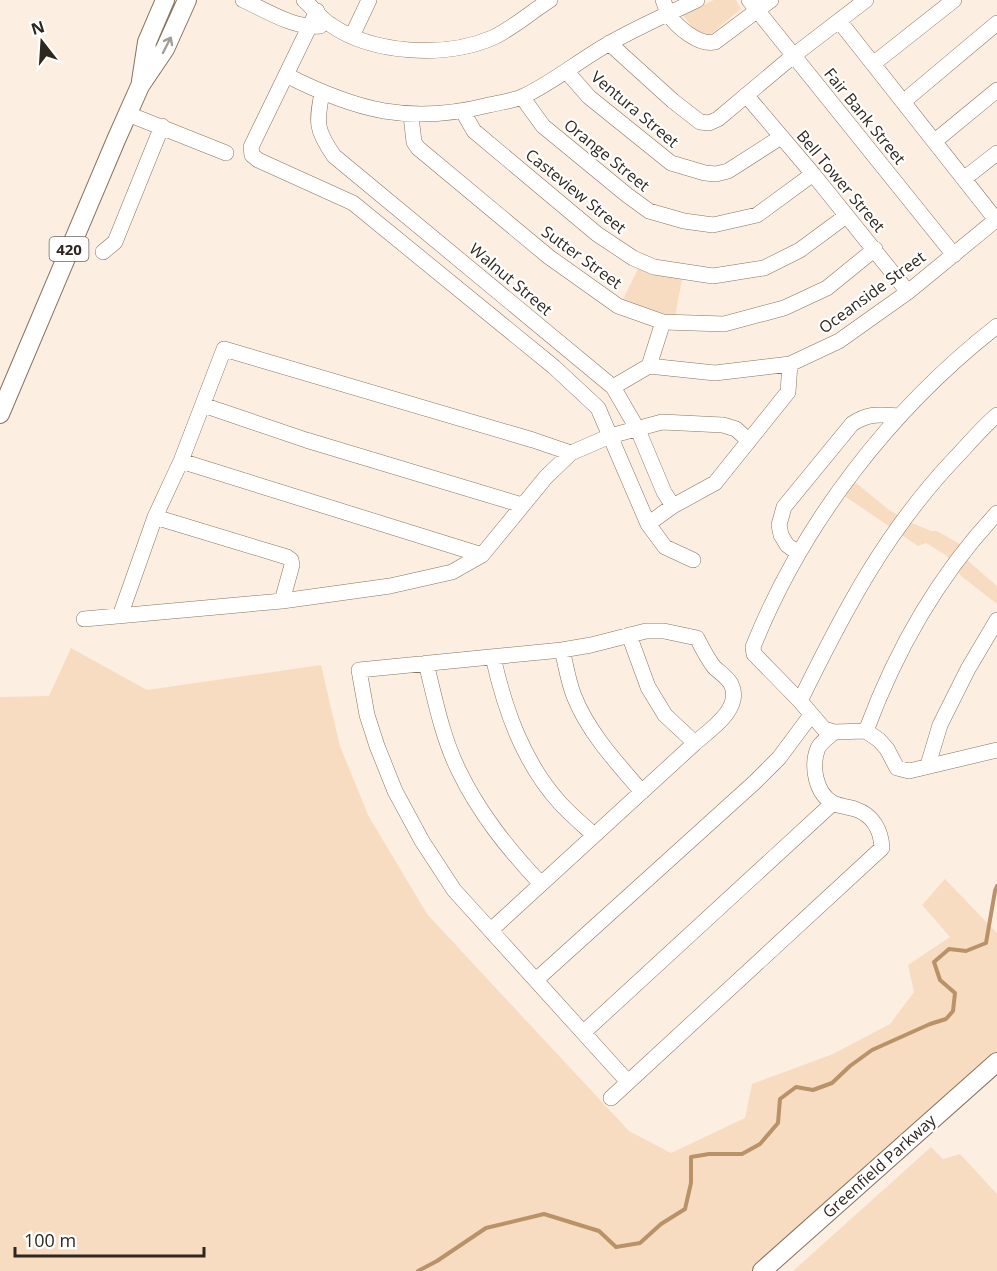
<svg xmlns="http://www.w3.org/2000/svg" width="997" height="1271" font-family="'Open Sans',sans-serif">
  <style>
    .green { fill: #f7dcc1 }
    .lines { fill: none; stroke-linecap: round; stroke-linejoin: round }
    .stream { stroke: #ba9268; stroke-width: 4 }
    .minor-casing { stroke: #87745f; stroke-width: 16 }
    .major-casing { stroke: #87745f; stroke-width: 20 }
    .minor { stroke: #fff; stroke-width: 15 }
    .major { stroke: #fff; stroke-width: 18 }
    .oneway { stroke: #a19e9a }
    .labels { text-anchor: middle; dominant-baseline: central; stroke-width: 4.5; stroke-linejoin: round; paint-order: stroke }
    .shield { fill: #fff; stroke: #6d6862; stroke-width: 1.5 }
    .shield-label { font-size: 15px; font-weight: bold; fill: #2f271f }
    .street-label { font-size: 16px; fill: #2f271f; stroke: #fff }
  </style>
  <rect width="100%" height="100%" fill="#fcefe1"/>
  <path class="green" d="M714,0h22l5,9 -35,29 -11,-7 -13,-17z
    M639,267l43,12 -7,38 -53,-16z
    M855,482l34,28 25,14 17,7h6l23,13 8,17 29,25v18l-36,-28 -14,-20 -21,-13 -8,3 -75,-51z
    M71,648l76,42 174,-25 19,81 28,69 59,99 202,217 42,22 74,-35 7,-34 81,-30 57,-30 24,-32 -6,-27 42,-28 -28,-32 23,-26 52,54v122l-246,216h-751v-574l49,-1z
    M931,1147l12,12 17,-5 37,40v77h-204z"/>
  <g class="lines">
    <path class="stream" d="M418,1271l19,-10 49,-33 58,-14 55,17 17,16 24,-4 21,-19 24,-15 6,-26v-26l18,-3h33l18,-10 18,-21 2,-24 16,-12 17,3 19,-7 18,-17 22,-16 58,-26 16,-5 7,-8 2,-18 -15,-13 -6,-18 15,-13 17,2 20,-8 9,-52 2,-5"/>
    <defs>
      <path id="minor" d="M243,0c23,10 51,29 77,26
        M304,0c8,7 18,20 27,25 42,29 114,33 161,13 20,-9 39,-26 58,-38
        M663,0c2,4 3,10 5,14 9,13 31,32 47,28l56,-42
        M749,0l205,255
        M317,11l-66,136 1,8 6,5 95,43 201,164 44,41 50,116 17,23 28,13
        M840,22l157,199
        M352,36l17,-36
        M609,43l64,58 27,21 9,1 9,-4 75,-63 73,-56
        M873,64l81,-64
        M567,72l22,25 82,66 34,10 11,1 12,-3 53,-34
        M286,75c71,36 124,50 203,30 12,-3 25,-4 35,-9 31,-15 57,-37 86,-53 28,-16 58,-29 87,-43
        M322,93c-6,30 -6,37 12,63l279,231 25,43 26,62 9,14
        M746,95l67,79 95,118
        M522,97l21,29 84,69 22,16 35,10 29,4 44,-10 56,-41
        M903,102l94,-79
        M463,112l11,19 123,103 36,24 21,9 59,9 51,-8 36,-18 46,-34
        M128,114l98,39
        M411,116l3,26 4,6 131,109 69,49 45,16 61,2 60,-16 43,-20 48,-39
        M935,141l62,-51
        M965,178l32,-25
        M103,252l12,-10 47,-116
        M997,326c-106,83 -194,196 -244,321l1,7 46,47 24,28 10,3 32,-1 13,9 8,9 10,19 12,3 88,-21
        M649,366l66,7 75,-9 49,-23 69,-49 89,-73
        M613,387l36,-21 14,-44
        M203,405l103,35 216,65
        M181,461l301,94
        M155,517l132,40 4,3 1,5 -10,36
        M648,524l25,-18 42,-23 73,-91 2,-28
        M798,553l-11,-8 -6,-10 -2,-10 5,-18 68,-83c18,-12 28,-9 48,-8
        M120,616l35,-99 26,-56 43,-112 309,91 38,13
        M84,619l198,-18 108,-15 62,-14 30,-17 64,-78 25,-24 39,-17 52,-14 61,3 13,4 13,12
        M629,635l19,52 17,28 30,28
        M562,650c4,15 6,31 12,46 14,36 43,67 68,96
        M493,657c12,53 30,105 67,146 11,12 23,22 34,32
        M426,663c9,36 16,73 32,106 21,44 50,80 83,115
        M800,701c45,-92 87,-172 158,-246 13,-14 25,-28 39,-40
        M866,731c30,-81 72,-155 131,-218
        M928,765l12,-40 28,-56 29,-49
        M491,930l204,-187c16,-14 48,-35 36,-59 -4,-7 -12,-12 -17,-17 -7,-9 -12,-19 -17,-29l-33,-7h-18l-55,14 -29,5 -203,20 8,45 10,31 18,45 27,50 32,49 174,192
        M536,980l219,-198 24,-24 32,-43
        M584,1032l249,-229
        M611,1098l271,-250c-1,-18 -9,-33 -27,-39 -7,-2 -16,-3 -22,-6 -18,-10 -22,-38 -15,-55 3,-6 11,-11 16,-16"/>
      <path id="major" d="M141,81l6,-39 18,-42
        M0,414l116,-274 24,-54 25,-37 22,-49
        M762,1271l235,-209"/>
    </defs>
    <use href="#minor" class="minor-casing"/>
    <use href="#major" class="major-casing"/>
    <use href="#minor" class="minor"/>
    <use href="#major" class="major"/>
  </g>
  <defs><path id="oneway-shaft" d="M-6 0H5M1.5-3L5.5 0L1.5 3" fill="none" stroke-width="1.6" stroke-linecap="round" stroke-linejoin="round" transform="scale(1.5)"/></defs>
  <use class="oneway" href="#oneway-shaft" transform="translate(167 45) rotate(-63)"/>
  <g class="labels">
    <rect class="shield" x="49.5" y="237" width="39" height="24" rx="4.5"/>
    <g class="shield-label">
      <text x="69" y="249">420</text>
    </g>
    <g class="street-label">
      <text transform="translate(635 109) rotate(40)">Ventura Street</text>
      <text transform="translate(865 116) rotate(51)">Fair Bank Street</text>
      <text transform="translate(607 155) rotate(39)">Orange Street</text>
      <text transform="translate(841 181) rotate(50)">Bell Tower Street</text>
      <text transform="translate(576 191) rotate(39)">Casteview Street</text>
      <text transform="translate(582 257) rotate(36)">Sutter Street</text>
      <text transform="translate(511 279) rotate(40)">Walnut Street</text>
      <text transform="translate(872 292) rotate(-36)">Oceanside Street</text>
      <text transform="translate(879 1166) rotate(-42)">Greenfield Parkway</text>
    </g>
  </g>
  <g transform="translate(42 42) rotate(343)" stroke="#ffffff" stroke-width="4.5" paint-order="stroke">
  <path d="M0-4.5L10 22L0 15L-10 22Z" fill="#2f271f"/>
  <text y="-9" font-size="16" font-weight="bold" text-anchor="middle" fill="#2f271f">N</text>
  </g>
  <path d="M15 1247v9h189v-9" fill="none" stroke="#2f271f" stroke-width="3"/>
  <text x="24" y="1247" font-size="18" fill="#2f271f" stroke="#ffffff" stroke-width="4.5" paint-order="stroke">100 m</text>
</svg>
